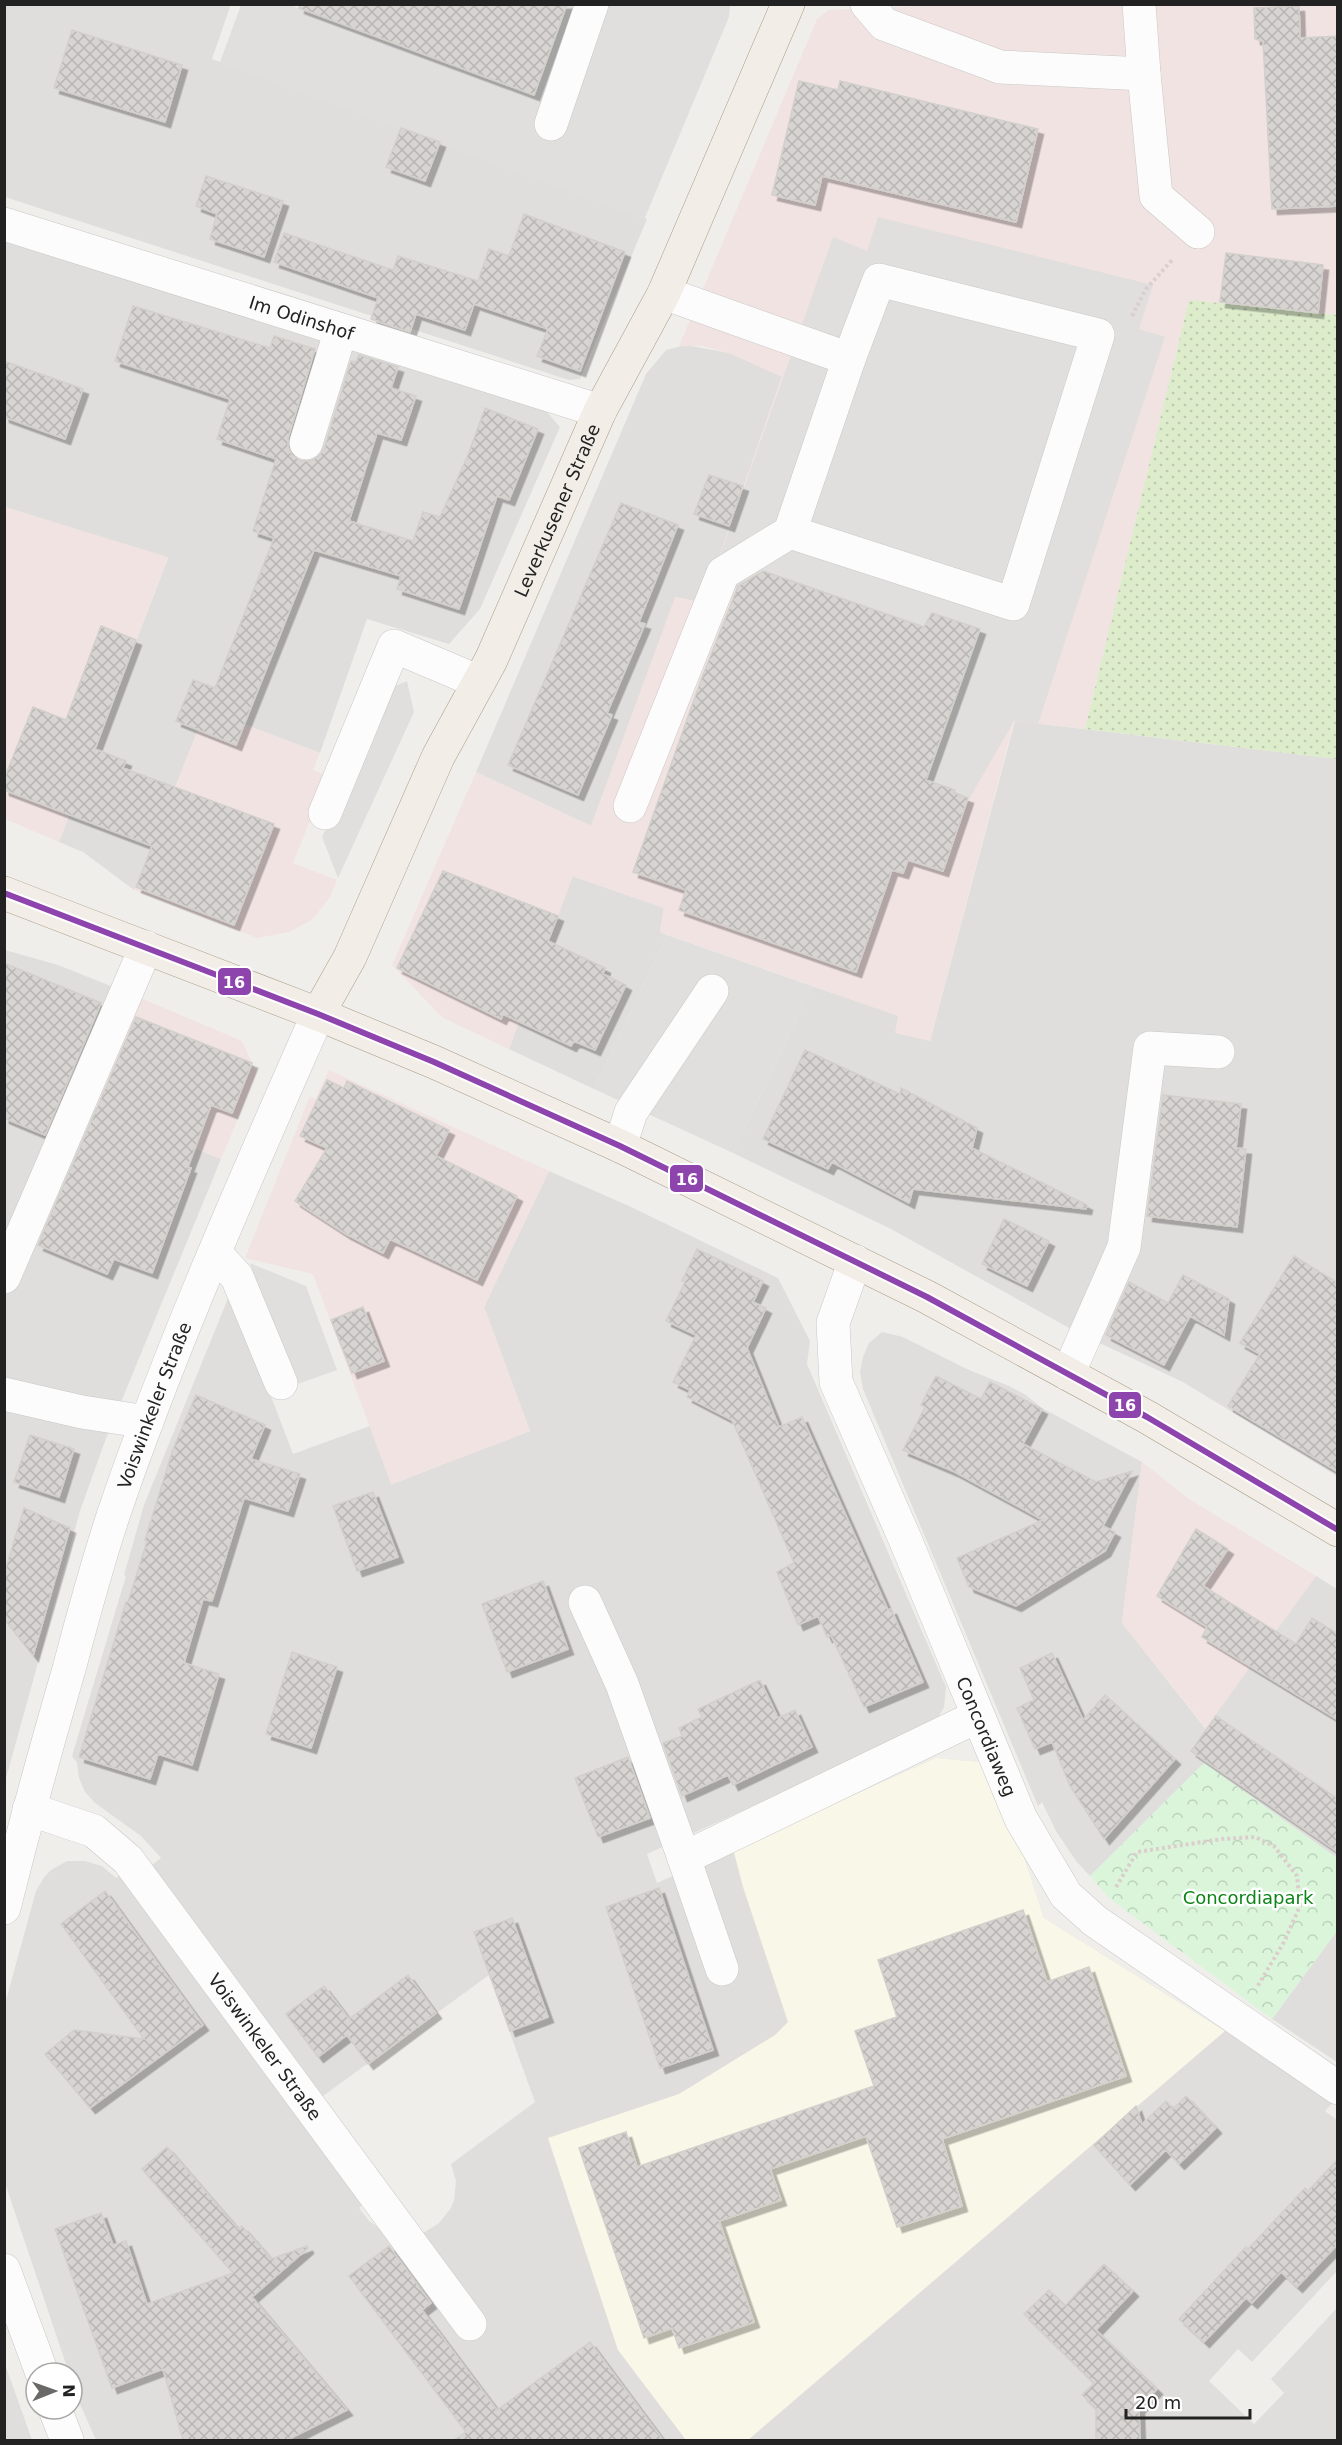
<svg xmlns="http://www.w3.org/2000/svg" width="1342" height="2445" font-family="'DejaVu Sans',sans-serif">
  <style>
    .residential { fill: #dfdedc }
    .commercial { fill: #f1e3e1 }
    .education { fill: #f8f7e8 }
    .grass { fill: url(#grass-dots) }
    .park { fill: url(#park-crowns) }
    .parking { fill: #e0dfde }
    .building { fill: url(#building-cross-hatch); stroke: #d3d0cc; stroke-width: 1.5; filter: url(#shadow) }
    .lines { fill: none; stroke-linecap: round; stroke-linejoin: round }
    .minor-casing { stroke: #c9c8c7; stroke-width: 34 }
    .major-casing { stroke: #a79c86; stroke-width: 34 }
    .path { stroke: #dccecd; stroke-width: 4; stroke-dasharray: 3 3; stroke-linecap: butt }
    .minor { stroke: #fdfcfc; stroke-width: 33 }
    .major { stroke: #f3ede7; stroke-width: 33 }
    .bus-1-casing { stroke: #fff; stroke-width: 10 }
    .bus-1 { stroke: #8e44ad; stroke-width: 6 }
    .labels { text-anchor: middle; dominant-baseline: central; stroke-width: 5; stroke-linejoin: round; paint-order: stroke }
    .street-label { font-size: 18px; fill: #222; stroke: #fff }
    .park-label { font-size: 18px; fill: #0c8416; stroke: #fff }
    .line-badge { stroke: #fff; stroke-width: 2 }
    .badge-label { font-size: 16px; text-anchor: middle; font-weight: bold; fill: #fff }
  </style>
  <defs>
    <pattern id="grass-dots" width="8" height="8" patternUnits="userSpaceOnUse" patternTransform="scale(1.5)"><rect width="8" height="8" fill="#ddeccb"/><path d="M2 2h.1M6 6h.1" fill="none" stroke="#bdcaae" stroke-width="1.8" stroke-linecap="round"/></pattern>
    <pattern id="park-crowns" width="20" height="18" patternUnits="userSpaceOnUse" patternTransform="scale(1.5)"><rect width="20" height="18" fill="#daf5da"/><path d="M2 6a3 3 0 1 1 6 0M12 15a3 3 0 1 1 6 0" fill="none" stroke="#bbd2bb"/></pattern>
    <pattern id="building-cross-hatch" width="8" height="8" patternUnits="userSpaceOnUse" patternTransform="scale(1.5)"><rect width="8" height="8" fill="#d7d4d2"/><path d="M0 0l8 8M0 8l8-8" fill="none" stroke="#b8b6b4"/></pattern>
    <filter id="shadow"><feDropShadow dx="5.5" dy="5.5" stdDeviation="0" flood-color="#0004"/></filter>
  </defs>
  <rect width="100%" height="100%" fill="#f0eeeb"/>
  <path class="residential" d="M231,4l-19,55 435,160 -67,160 -11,1 -564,-183v-192z
    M4,230l536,174 20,23 -80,182 -31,35 -82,-25 -47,134 -114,-43 -72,180 -51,-38 -24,-10 109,-284 -163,-51z
    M686,345l43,8 53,23 -79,227 -27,-6 -85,229 -115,-54 170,-398 20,-24z
    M1015,721l322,38v717l-154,-94 -103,-48 -189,-105 -158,-76 79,-167 87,30 31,25z
    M572,876l92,32 -4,24 7,3 -73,154 -85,-40z
    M5,950l53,15 78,31 -46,110 131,53 -116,282 -25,70 -75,271z
    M549,1171l80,35 149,72 32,63 -3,23 139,323 -2,20 -6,11 -9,8 -282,128 10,29 279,-125 57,5 51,155 181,113 108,72 -8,8 12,9v151l-85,91 -14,-13 -29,32 45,43 30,-31 -13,-14 66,-71v132h-1241l-17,-38 -7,-21v-8h-3l-64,-190v-179l31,-113 9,-15 6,-6 16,-9h18l17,5 14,12 15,-11 245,327 -17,14 10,13 15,10 23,5 18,-4 14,-9 12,-15 3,-8 2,-19 -5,-17 84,-62 -46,-127 -166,121 -171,-231 9,-7 -20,-22 -46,-33 -10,-11 -6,-14 -2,-15 -5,-7 54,-180 -2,-1 20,-70 87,-214 62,163 77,-28 22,58 138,-53 -46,-124z
    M882,1332l21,5 66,33 40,16 17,9 16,13 100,54 -20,161 83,105 111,-152 21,13v269l-133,-95 -114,113 -14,-15 -20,-30 -14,-29 -4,4 -175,-417 -3,-17 3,-15 6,-14z
    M1337,1931v131l-65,-43z
    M5,2364l27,76h-27z"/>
  <path class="commercial" d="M945,5h392v310l-148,-15 -104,429 -71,-8 -84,320 -35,-8 3,-17 -238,-84 4,-24 -91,-32 -64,173 -66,-31 -51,-53 84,-193 115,54 84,-229 28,6 79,-226 -53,-24 -27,-7h-23l138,-327 12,-9z
    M4,507l164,50 -109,285 -54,-23z
    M206,710l114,43 -7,17 15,6 -35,87 44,17 -7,17 -18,23 -23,12 -32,6 -123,-48z
    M136,996l106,45 15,32 -36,86 -131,-53z
    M329,1070l220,101 -65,136 46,124 -139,53 -78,-210 -68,-16 65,-162 5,3z
    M1142,1462l47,37 127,77 -110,152 -84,-105z"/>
  <path class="education" d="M936,1758l57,5 51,155 181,113 -477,409h-62l-68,-90 -70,-212 131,-44 96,-59 13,-13 -45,-135 -10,-38z"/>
  <path class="grass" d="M1189,300l148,15v444l-252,-30z"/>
  <path class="park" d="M1204,1763l133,95v73l-65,88 -163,-121 -19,-22z"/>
  <path class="parking" d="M241,5h49l243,90 34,-90h163l-1,12 -85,203 -424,-158z
    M878,217l275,68 -14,44 26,8 -127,387 -24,-3 -45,78 -15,-6 1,-3 -29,-10 7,-167 -6,16 -161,-57 -8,24 -25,-9 -30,16 130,-366 34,14z
    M407,681l7,31 -76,166 -16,-41 71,-150z
    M667,935l145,51 -79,167 -139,-64z
    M250,1263l56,23 31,84 -45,16z"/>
  <path class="building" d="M300,4h267l-33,91 -235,-87z
    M1299,6l1,32 38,-2v170l-66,3 -9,-168 -8,-2 -1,-31z
    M72,30l110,35 -17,57 -111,-34z
    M799,81l39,9 2,-9 198,48 -22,93 -194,-46 -7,29 -43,-10z
    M401,128l39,14 -15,39 -39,-14z
    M206,176l77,25 -19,56 -54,-18 7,-25 -21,-8z
    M524,214l101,38 -45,119 -43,-15 11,-27 -74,-25 -9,26 -49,-16 -6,18 -39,-13 7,-21 -104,-36 10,-29 109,37 5,-14 80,25 11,-32 20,7z
    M1226,253l97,12 -5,48 -98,-11z
    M133,306l137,42 4,-12 41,13 -27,89v9l4,8 9,6h10l8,-5 5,-7 27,-88 5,1 3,-7 39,12 -7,21 25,8 -15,44 -24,-7 -28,88 64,20 10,-29 17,5 28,-62 17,-47 53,21 -29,71 -12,-4 -38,113 -62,-20 4,-13 -87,-26 -78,195 -60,-24 17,-41 22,8 59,-150 -21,-7 23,-72 -59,-20 13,-40 -115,-38z
    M4,361l79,28 -18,50 -61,-22z
    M709,475l34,11 -14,40 -35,-12z
    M621,503l57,22 -39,97 6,2 -38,89 5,2 -34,80 -70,-30z
    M763,571l161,56 8,-14 48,16 -54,151 29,10 -1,3 14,5 -25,73 -35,-11 -5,13 -11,-3 -36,102 -177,-62 7,-20 -53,-18 68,-192 37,-94z
    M101,626l35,14 -41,109 31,12 -3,7 151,56 -40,101 -98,-38 16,-41 -148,-56v-11l29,-72 33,13z
    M443,871l115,45 -10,25 57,27 -2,6 23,11 -31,65 -21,-9 -3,5 -68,-32 -2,5 -104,-51z
    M4,963l97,40 -56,132 -41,-17z
    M136,1017l116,46 -20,50 -21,-8 -23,62 3,1 -39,105 -38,-14 -7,15 -69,-29z
    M805,1050l95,44 1,-6 76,40 -5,20 115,57 -1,4 -173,-20 -4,14 -77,-41 -4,7 -65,-30z
    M327,1080l17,8 3,-7 102,49 -13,26 81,40 -40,84 -87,-41 -7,14 -37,-19 -51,-33 32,-53 -27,-12z
    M1163,1095l78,9 -5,44 10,1 -9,78 -90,-11z
    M1004,1219l45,22 -22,45 -45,-22z
    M697,1249l66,32 -10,21 13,6 -19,40 32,79 23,-10 86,193 3,-1 32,73 -59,25 -33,-72 -4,2 -9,-21 -20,9 -21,-53 17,-9 -62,-143 -45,-23 3,-7 -17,-8 23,-47 -30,-14 19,-39 -3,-1z
    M1294,1256l44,27v189l-110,-66 32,-52 -20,-11z
    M1183,1275l46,24 -5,36 -34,-19 -26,49 -58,-30 23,-53 39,21z
    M363,1307l21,54 -32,12 -21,-53z
    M936,1376l45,23 9,-17 52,27 -19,35 73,38 36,-11 -29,55 12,6 -10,19 -89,55 -47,-19 -12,-29 86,-38 -88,-48 -52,-22 22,-43 -4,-2z
    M196,1395l69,30 -14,34 49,15 -12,37 -44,-13 -32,103 -9,-2 -19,64 35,11 -27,91 -34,-11 -8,25 -71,-22 47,-155h2l19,-61 -2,-1 28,-91z
    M30,1435l44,14 -15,48 -45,-15z
    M373,1492l25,65 -41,14 -24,-65z
    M24,1508l46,20 -37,128 -28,-36 -1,-46z
    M1196,1529l32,20 -25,37 93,58 16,-26 26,16v86l-136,-83 5,-10 -50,-31z
    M543,1581l25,68 -61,23 -25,-68z
    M292,1652l45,15 -26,81 -45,-14z
    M1052,1653l31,67 22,-25 70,64 -71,80 -34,-53 -18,-44 -17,7 -18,-41 17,-8 -14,-32z
    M760,1680l18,38 17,-8 17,37 -79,38 -5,-10 -46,21 -19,-53 19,-7 -3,-8 23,-11 -4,-8z
    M1216,1716l122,83v53l-147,-101z
    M628,1757l22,61 -52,19 -23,-59z
    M659,1888l54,162 -53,18 -54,-161z
    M105,1891l98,134 -113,83 -45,-54 29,-24 70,9 -83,-115z
    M1023,1910l24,72 42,-15 37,109 -184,63 20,67 -65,21 -31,-91 -96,33 11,31 -62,21 35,101 -75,26 -7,-20 -28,10 -65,-190 47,-16 11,35 237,-81 -19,-55 42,-14 -19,-57z
    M512,1918l36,99 -38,14 -36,-99z
    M408,1975l28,38 -68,51 -21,-29 -29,22 -32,-43 38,-28 25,33z
    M1186,2096l30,32 -37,36 -13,-14 -36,35 -36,-40 42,-39 6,18 24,-23 7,8z
    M167,2147l71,82 4,-3 29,33 36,-13 1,2 -56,49 95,113 -60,30h-104l-20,-71 -51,19 -57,-159 46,-16 12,32 13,-4 21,63 86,-31 -91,-104z
    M1338,2159v85l-41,43 -16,-15 -29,31 -6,-5 -42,44 -25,-23 67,-72 2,2 57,-61 3,3z
    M389,2246l42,57 -9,7 75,100 93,-68 73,98h-209l12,-8 -117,-156z
    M1104,2264l29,27 -37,39 61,59 -18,19 1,32h-44v-32l-14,-13 12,-12 -70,-69 25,-24 16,16z"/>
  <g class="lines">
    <defs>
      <g id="minor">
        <path d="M867,4l17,20 116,43 144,7 -5,-70"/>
        <path d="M1144,74l12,122 42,36"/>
        <path d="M551,124l41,-120"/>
        <path id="s1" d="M4,224l596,187"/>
        <path d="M306,443l35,-113"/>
        <path d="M790,532l223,72 85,-269 -219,-55 -30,79"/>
        <path d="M630,806l93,-233 67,-41 59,-173 -185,-66"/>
        <path d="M325,813l69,-167 85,36"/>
        <path d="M620,1146l11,-34 81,-121"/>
        <path d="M215,1253l22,24 44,106"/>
        <path id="s2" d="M855,1261l-22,62 3,59 69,157 116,280 45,76 29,26 243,167"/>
        <path d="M4,1277l142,-330"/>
        <path d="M1068,1374l56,-127 26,-199 68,4"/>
        <path d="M4,1394l78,18 65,10"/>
        <path d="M585,1602l37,82 62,174"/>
        <path id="s3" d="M29,1809l65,22 34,29 342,464"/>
        <path id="s4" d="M4,1908c20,-80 42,-160 65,-239 14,-53 28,-105 45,-156 58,-170 132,-335 204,-499"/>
        <path d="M722,1969l-38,-111 294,-142"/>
        <path d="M4,2270l38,103"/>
        <path d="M55,2409l12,31"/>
      </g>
      <g id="major">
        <path d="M4,893l314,121 116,48 186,84 307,151 220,120 191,113"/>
        <path id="s5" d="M318,1014l32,-57 88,-200 53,-97 109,-249 64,-118 124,-289"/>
      </g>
    </defs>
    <use href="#minor" class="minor-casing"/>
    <use href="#major" class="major-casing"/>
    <path class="path" d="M1132,316l14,-27 27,-30
      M1116,1887l21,-35 85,-13 33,-2 19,9 23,30 3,30 -16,36 -27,45"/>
    <use href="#minor" class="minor"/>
    <use href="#major" class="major"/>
    <defs>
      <path id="bus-1" d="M4,893l314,121 116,48 186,84 307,151 220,120 191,113"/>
    </defs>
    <use href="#bus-1" class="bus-1-casing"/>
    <use href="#bus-1" class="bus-1"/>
  </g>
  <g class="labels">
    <g class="street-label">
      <text stroke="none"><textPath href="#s1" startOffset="312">Im Odinshof</textPath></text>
      <text stroke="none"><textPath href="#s5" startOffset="558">Leverkusener Straße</textPath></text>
      <text stroke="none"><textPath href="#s4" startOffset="525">Voiswinkeler Straße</textPath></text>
      <text stroke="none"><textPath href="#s2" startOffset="510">Concordiaweg</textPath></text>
      <text stroke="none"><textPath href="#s3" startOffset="345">Voiswinkeler Straße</textPath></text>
    </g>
    <g class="park-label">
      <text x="1248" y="1897">Concordiapark</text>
    </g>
  </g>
  <g class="line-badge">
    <rect x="217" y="967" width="35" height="29" rx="6" fill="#8e44ad"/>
    <rect x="669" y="1164" width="35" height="29" rx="6" fill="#8e44ad"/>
    <rect x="1108" y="1391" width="34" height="28" rx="6" fill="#8e44ad"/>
  </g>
  <g class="badge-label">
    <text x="234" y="988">16</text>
    <text x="687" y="1185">16</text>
    <text x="1125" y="1411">16</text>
  </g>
  <rect width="1342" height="2445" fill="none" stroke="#222222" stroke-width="12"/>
  <g transform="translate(54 2391) rotate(89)"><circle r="28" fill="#ffffff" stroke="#a7a7a7" stroke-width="1.5"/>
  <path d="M0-4.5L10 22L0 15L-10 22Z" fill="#6a6968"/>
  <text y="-9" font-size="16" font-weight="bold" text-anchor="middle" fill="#222222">N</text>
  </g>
  <path d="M1126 2409v9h124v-9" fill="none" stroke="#222222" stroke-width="3"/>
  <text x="1135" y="2409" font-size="18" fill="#222222" stroke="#ffffff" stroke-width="4.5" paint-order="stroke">20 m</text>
</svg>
